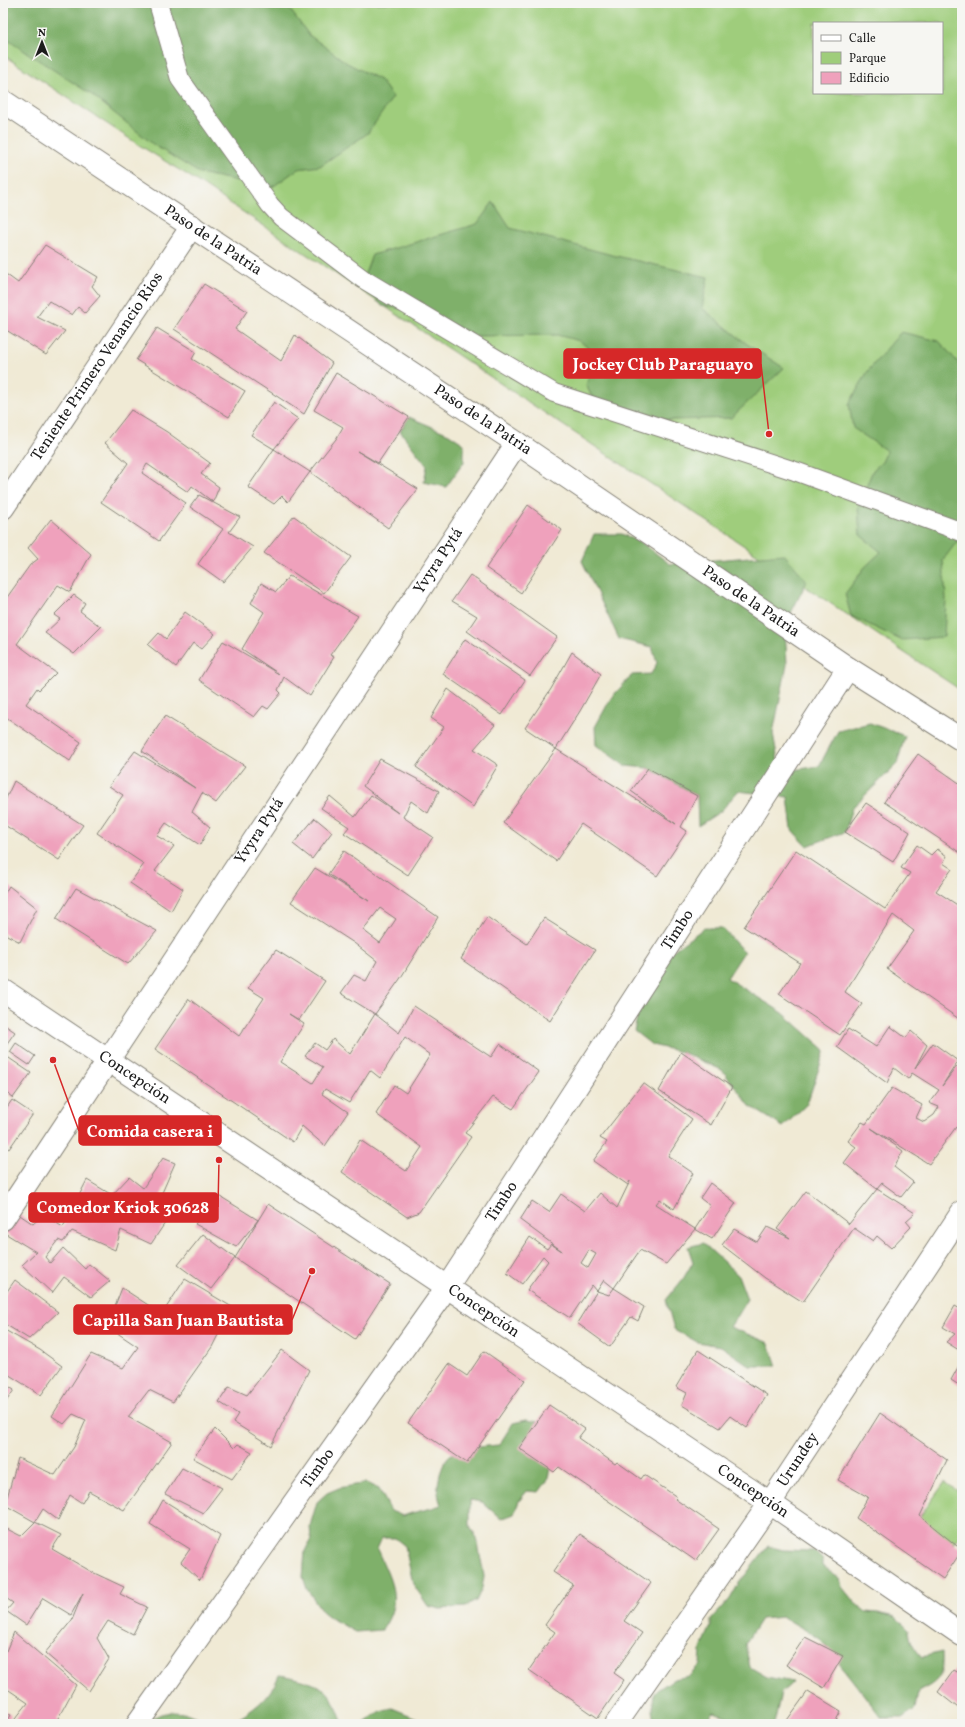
<svg xmlns="http://www.w3.org/2000/svg" width="965" height="1727" font-family="Vollkorn,serif">
  <style>
    .green { fill: #9fcd7b; stroke: #5e744c; fill-rule: evenodd }
    .forest { fill: #7fb06b; stroke: #4e6644 }
    .building { fill: #efa1bc; fill-rule: evenodd }
    .lines { fill: none; stroke-linecap: round; stroke-linejoin: round }
    .lane-casing { stroke: #868378; stroke-width: 20 }
    .street-casing { stroke: #868378; stroke-width: 24 }
    .secondary-casing { stroke: #868378; stroke-width: 24 }
    .lane { stroke: #fff; stroke-width: 18 }
    .street { stroke: #fff; stroke-width: 22 }
    .secondary { stroke: #fff; stroke-width: 22 }
    .labels { text-anchor: middle; dominant-baseline: central; stroke-width: 4; stroke-linejoin: round; paint-order: stroke }
    .street-label { font-size: 16px; fill: #1c1c1c; stroke: #f6f6f2 }
    .leader { fill: none; stroke: #d62828; stroke-width: 1.5 }
    .callout-dot { fill: #d62828; stroke: #f6f6f2; stroke-width: 1.5 }
    .callout { fill: #d62828; stroke: #d62828; stroke-width: 1.5 }
    .callout-label { font-size: 17px; text-anchor: middle; font-weight: bold; fill: #fff }
  </style>
  <rect width="100%" height="100%" fill="#f6f6f2"/>
  <filter id="ink" filterUnits="userSpaceOnUse"><feTurbulence type="fractalNoise" baseFrequency=".025" numOctaves="2"/><feDisplacementMap in="SourceGraphic" scale="8" xChannelSelector="R" yChannelSelector="G"/><feConvolveMatrix kernelMatrix="1 2 1 2 8 2 1 2 1" color-interpolation-filters="sRGB"/></filter>
  <filter id="wash" filterUnits="userSpaceOnUse"><feTurbulence type="fractalNoise" baseFrequency=".012" numOctaves="4" result="noise"/><feDisplacementMap in="SourceGraphic" scale="16" xChannelSelector="R" yChannelSelector="G"/><feGaussianBlur stdDeviation="0.9" result="paint"/><feColorMatrix in="noise" values="0 0 0 0 0 0 0 0 0 0 0 0 0 0 0 0 0 1.4 0 .05"/><feComposite in="paint" operator="in"/></filter>
  <g filter="url(#wash)">
    <rect width="100%" height="100%" fill="#f0ead5"/>
    <path class="green" d="M3,3h959v688l-773,-515 -50,-31 -136,-90zM814,23h128v70h-128z
      M945,1482l17,12v39l-18,25 -36,-25z"/>
    <path class="forest" d="M3,3h282l24,32 38,28 33,17 13,17 -25,36 -48,33 -22,3 -27,19 -72,-15 -45,-28 -62,-50 -89,-58z
      M493,202l17,26 102,27 96,22 -6,31 45,36 37,24 -53,50 -90,3 -49,-24 -6,-12 10,-30 -16,-14 -23,-6 -79,1 -60,-25 -36,-5 -19,-27 9,-24 105,-31z
      M901,332l38,9 23,26v168l-19,25 3,39 -2,38 -43,3 -50,-24 -6,-22 20,-27 16,-15 -21,-17 -2,-28 15,-37 9,-8 5,-11 -34,-23 -4,-24 19,-33z
      M409,417l40,17 15,10v18l-18,25 -22,-5 3,-16 -27,-35z
      M594,534h28l20,9 28,21 114,-10 23,27 -22,44 2,40 -14,68 7,39 39,-6 19,-35 32,-8 35,13 -8,28 -45,44 -7,24 -38,14 -15,-16 -4,-33 -50,-6 -17,20 -23,15 -1,-30 -49,-28 -23,-2 -29,-21 -1,-18 16,-29 21,-23 19,-1 6,-11 -5,-16 -33,-8 -37,-78z
      M704,928h18l22,24 -17,26 56,35 42,37 -18,54 -24,23 -33,-21 -28,-36 -41,-18 -29,-7 -18,-14 11,-50 26,-29z
      M703,1243l35,32 9,24 -17,28 39,16 8,23h-27l-29,-20 -24,-4 -23,-13 -8,-29 17,-21 10,-17 -5,-15z
      M526,1420l14,2 13,35 -6,24 -8,11 -12,-1 -8,10 -5,13 -13,5 -19,-17 -12,-2v26l7,12 7,38 -2,12 -6,13 -11,6 -25,2 -12,-3 -15,-22 -8,-38 -10,-8h-13l-5,11c13,31 27,50 5,81l-26,2 -24,-13 -10,-8 -15,-22 -4,-12 2,-26 6,-12 -1,-13 7,-24 10,-9 12,-5 27,-5 13,6 12,22 12,5c12,-5 25,-6 38,-11 -4,-11 -4,-19 -1,-31 2,-6 4,-12 8,-17 8,-9 39,-11 51,-12l14,-22z
      M768,1546l15,4 31,1 9,9v6l17,12 2,9 13,16 11,9 12,1 18,4 13,13c1,12 5,18 13,27l20,-5c1,25 -2,29 -24,40l-3,17 -13,9h-20l-63,-80 -36,-21 -22,2 -16,25 5,23 17,10 26,5 -12,11 -7,31h-20l-41,-12 -11,12h-47l-3,-13 2,-19 20,-13 15,-3 11,-11 1,-16 10,-23v-6l19,-21 9,-16z
      M279,1675c12,1 42,9 49,18 7,9 11,20 15,31h-114c22,-12 41,-25 50,-49z
      M392,1708l27,11 4,5h-62l19,-13z
      M173,1712l13,1 29,11h-76l22,-10z"/>
    <g id="blocks">
      <path class="building" d="M45,245l53,32 -6,9 8,10 -15,17 -7,-6 -6,8 -23,-14 -12,16 28,14 -19,24 -43,-27v-4l4,-3 -4,-3v-46l15,11z
        M204,284l43,27 -12,18 46,32 14,-26 37,28 -28,51 -130,-85z
        M157,328l39,24 -4,7 53,32 -16,26 -93,-57z
        M336,373l73,44 -31,46 -21,-12 61,38 -30,39 -78,-56 26,-33 7,-12 -29,-17z
        M274,402l24,17 -24,30 36,23 -22,30 -6,-6 -8,8 -26,-17 26,-38 -23,-14z
        M131,410l36,22 43,31 -9,11 18,13 -6,15 -21,-16 -4,6 -41,-28 -5,9 44,30 -27,38 -58,-39 27,-39 -23,-20z
        M199,495l41,22 -11,15 24,15 -30,35 -25,-18 25,-35 -33,-22z
        M528,505l34,25 -41,63 -35,-25z
        M294,516l57,41 -27,36 -60,-40z
        M51,519l40,35 -21,38 -12,-7 -41,59 39,29 -17,17 -2,-2 -11,16 55,38 -11,19 -67,-46v-112l27,-38 8,-6 -10,-11z
        M470,575l87,62 -27,39 -63,-45 10,-15 -25,-15z
        M289,576l69,40 -28,39 4,2 -24,39 -26,-19 -6,13 3,3 -13,16 -5,-3 -9,11 -55,-37 24,-39 56,33 -37,-25 22,-37 -13,-9 10,-20 15,9z
        M74,595l11,8 -5,8 21,16 -27,27 -29,-21 15,-14 -6,-4z
        M185,612l30,22 -14,15 -8,-6 -17,24 -28,-22 11,-12 7,6z
        M465,639l60,41 -23,35 -59,-41z
        M572,652l29,22 -21,37 -24,38 -31,-21 26,-39z
        M448,689l47,36 -21,24 24,16 -25,42 -57,-40 28,-40 -13,-9z
        M165,716l80,50 -29,37 -14,-10 -10,19 18,15 -10,18 -34,-22 -9,13 17,10 -19,25 28,18 -12,22 -41,-28 14,-19 -47,-31 26,-38 -14,-9 26,-35 60,37 -53,-37z
        M556,749l120,75 -45,-33 17,-23 49,28 -16,31 6,4 -30,45 -76,-52 -25,37 -53,-38z
        M918,754l44,31v69l-78,-52z
        M380,759l59,32 -11,22 -17,-12 -8,16 30,20 -25,38 -64,-42 5,-6 -28,-19 9,-12 25,21 16,-22 27,18 -35,-27z
        M14,781l69,44 -24,35 -56,-36v-19z
        M866,803l44,29 -17,30 -48,-30z
        M315,818l17,14 -20,27 -19,-15z
        M917,845l14,10 6,-6 10,7 -4,7 9,6 -16,22 26,17v113l-75,-52 27,-38 -21,-16 -48,77 17,12 -22,31 -61,-41 21,-31 -56,-36 52,-77 89,59 25,-36 -9,-5z
        M344,851l94,66 -38,62 -25,35 -34,-21 13,-18 12,6 11,-20 -23,-18 -63,-41 24,-34 54,33 -41,-27zM380,908l16,11 -16,24 -17,-13z
        M9,886l28,22 -17,34 -17,-9v-37z
        M76,888l81,43 -29,33 -72,-45z
        M487,917l40,27 17,-26 51,32 -45,71 -89,-62z
        M276,950l49,31 -26,39 -10,-6 15,10 -24,38 33,21 10,-16 -18,-11 10,-13 10,7 8,-11 17,15 25,-40 24,19 15,-27 77,51 9,-13 39,28 -26,37 -20,-12 -28,36 6,4 -52,75 -12,5 -65,-45 18,-32 46,31 16,-24 -46,-33 18,-29 12,8 24,-38 -25,-18 -25,41 -10,-8 -21,33 -24,-14 -3,5 26,18 -23,34 -23,-20 -9,16 -138,-93 34,-50 50,37 25,-38 -16,-10z
        M3,1024l12,8 -12,17z
        M890,1026l16,12 5,-7 16,14 -12,23 18,-25 25,18 -16,25 15,-20 5,3v56l-3,4 -3,-2 -27,37 -58,-36 32,23 -9,16 19,15 -12,15 -19,-14 -5,6 -33,-26 12,-16 -8,-6 14,-19 4,2 26,-36 30,17 -6,13 8,4 10,-7 5,-8 -10,-4 10,-13 -27,-17 -4,6 -14,-11 -7,15 -50,-36 11,-18 28,18z
        M16,1043l19,13 -6,9 -19,-13z
        M681,1052l51,35 -21,38 -52,-34z
        M3,1054l28,19 -18,25 -10,-8z
        M643,1083l49,36 -24,37 25,17 -19,36 -14,-10 -4,5 39,25 15,-23 -10,-8 10,-15 26,20 -24,36 -17,-10 -29,35 -26,-14 -26,38 30,19 -6,14 -7,-4 -21,30 -33,-24 20,-32 12,4 5,-7 -10,-8 -7,11 -5,-6 -22,33 -43,-28 21,-29 -5,-5 -21,28 -15,-11 23,-36 17,12 4,-5 11,7 -42,-31 12,-19 17,11 12,-18 24,17 15,-18 17,15 13,-27 -2,4 -35,-24 14,-19 -7,-4zM589,1250l7,4 -8,14 -7,-5z
        M12,1100l21,14 -24,35 -6,-4v-32z
        M163,1158l12,5 -24,55 14,5 -14,21 -30,-14 -6,20 -43,-19 -9,11 -5,-2 -13,17 5,6 13,-15 22,21 4,-5 21,17 -19,16 -27,-20 -12,16 -30,-28 14,-13 -33,-20v-4l11,-17 19,13 10,-9 20,12 24,-47 25,15 17,-18 14,11z
        M877,1189l38,24 -9,8 5,6 -20,21 -14,-12 -4,5 -19,-13 -51,74 -38,-24 -43,-33 12,-16 23,13 10,-15 23,11 -13,-9 29,-38 43,33z
        M218,1195l40,25 -22,27 -41,-23z
        M268,1204l122,80 -35,55 -120,-81z
        M203,1234l32,24 -24,31 -33,-24z
        M185,1279l47,28 -20,40 -39,55 -24,-12 -21,27 44,25 -48,68 -35,-19 -7,12 -12,-8 -12,25 -15,-11 -8,13 26,13 -9,14 40,23 32,15 -4,7 27,13 -14,27 -25,-13 -11,17 12,21 -20,32 -44,-38 27,-33 11,-27 -12,22 -28,-17 -17,27 -20,-14 7,-8 -10,-7v-69l18,9 14,-14 -30,-17 13,-47 37,17 19,-28 12,-27 -13,-6 -9,10 -12,-8 39,-62 32,14 15,-21 -31,-21 15,-38 40,26z
        M15,1280l43,32 -29,27 -26,-16v-26z
        M955,1306l7,4v42l-16,-10 9,-8 -12,-7z
        M3,1329l37,21 22,16 -21,29 -38,-24z
        M282,1350l27,20 -38,76 -38,-24 5,-8 -19,-12 10,-15 18,8z
        M698,1350l69,45 -20,33 -17,-12 -10,12 -38,-23 5,-12 -11,-6z
        M484,1351l41,29 -58,83 -59,-40 41,-59 18,12z
        M962,1360v27l-11,-7z
        M3,1383l11,7 -11,16z
        M549,1405l36,24 -7,9 37,26 2,-2 24,17 3,-4 33,22 -2,2 44,30 -23,32 -137,-94 -5,5 -35,-24z
        M880,1413l67,47 -27,56 42,34 -19,29 -87,-61 12,-21 -30,-17z
        M215,1429l19,19 4,-4 14,8 -20,27 -39,-21z
        M182,1468l40,20 -19,25 -38,-19z
        M163,1500l57,36 -20,44 -19,-18 9,-13 -40,-25z
        M580,1534l71,49 -27,38 18,12 -28,40 10,7 -26,38 -69,-48 26,-38 -10,-7 28,-40 -20,-13z
        M14,1632l62,53 -19,35 5,4h-51l17,-21 -25,-17v-36l3,1z
        M805,1637l38,19 -19,32 -38,-23z
        M954,1670l8,5v36l-24,-19z
        M808,1691l33,20 -7,13 -49,-1z
        M3,1711l8,4 -5,9h-3z"/>
    </g>
  </g>
  <g filter="url(#ink)">
    <use href="#blocks" fill-opacity="0" stroke="#868378" stroke-width="1"/>
    <g class="lines">
      <defs>
        <path id="lane" d="M158,3l22,76 90,126 11,12 82,62 191,114 241,78 167,61"/>
        <g id="street">
          <path id="s1" d="M3,508l189,-282"/>
          <path id="s2" d="M3,1219l514,-776"/>
          <path id="s3" d="M137,1724l310,-437 401,-619"/>
          <path id="s4" d="M616,1724l154,-221 192,-291"/>
        </g>
        <g id="secondary">
          <path id="s5" d="M3,101l514,342 331,225 114,72"/>
          <path id="s6" d="M3,990l767,513 192,132"/>
        </g>
      </defs>
      <use href="#lane" class="lane-casing"/>
      <use href="#street" class="street-casing"/>
      <use href="#secondary" class="secondary-casing"/>
      <use href="#lane" class="lane"/>
      <use href="#street" class="street"/>
      <use href="#secondary" class="secondary"/>
    </g>
  </g>
  <g class="labels">
    <g class="street-label">
      <text stroke="none"><textPath href="#s5" startOffset="252">Paso de la Patria</textPath></text>
      <text stroke="none"><textPath href="#s1" startOffset="170">Teniente Primero Venancio Rios</textPath></text>
      <text stroke="none"><textPath href="#s5" startOffset="576">Paso de la Patria</textPath></text>
      <text stroke="none"><textPath href="#s2" startOffset="789">Yvyra Pytá</textPath></text>
      <text stroke="none"><textPath href="#s5" startOffset="900">Paso de la Patria</textPath></text>
      <text stroke="none"><textPath href="#s2" startOffset="465">Yvyra Pytá</textPath></text>
      <text stroke="none"><textPath href="#s3" startOffset="961">Timbo</textPath></text>
      <text stroke="none"><textPath href="#s6" startOffset="158">Concepción</textPath></text>
      <text stroke="none"><textPath href="#s3" startOffset="637">Timbo</textPath></text>
      <text stroke="none"><textPath href="#s6" startOffset="578">Concepción</textPath></text>
      <text stroke="none"><textPath href="#s4" startOffset="321">Urundey</textPath></text>
      <text stroke="none"><textPath href="#s3" startOffset="313">Timbo</textPath></text>
      <text stroke="none"><textPath href="#s6" startOffset="902">Concepción</textPath></text>
    </g>
  </g>
  <path class="leader" d="M769 434L761 364M53 1060L79 1131M219 1160L218 1207M312 1271L292 1320"/>
  <g class="callout-dot">
    <circle cx="769" cy="434" r="4"/>
    <circle cx="53" cy="1060" r="4"/>
    <circle cx="219" cy="1160" r="4"/>
    <circle cx="312" cy="1271" r="4"/>
  </g>
  <g class="callout">
    <rect x="564" y="349" width="197" height="29" rx="4"/>
    <rect x="79" y="1116" width="142" height="29" rx="4"/>
    <rect x="29" y="1193" width="189" height="29" rx="4"/>
    <rect x="74" y="1305" width="218" height="29" rx="4"/>
  </g>
  <g class="callout-label">
    <text x="663" y="370">Jockey Club Paraguayo</text>
    <text x="150" y="1137">Comida casera i</text>
    <text x="123" y="1213">Comedor Kriok 30628</text>
    <text x="183" y="1326">Capilla San Juan Bautista</text>
  </g>
  <rect width="965" height="1727" fill="none" stroke="#f6f6f2" stroke-width="16"/>
  <rect x="813" y="22" width="130" height="72" fill="#f6f6f2" stroke="#9f9f9c"/>
  <rect x="821" y="35" width="20" height="6" fill="#ffffff" stroke="#9f9f9c"/>
  <text x="849" y="42" font-size="12" fill="#1c1c1c">Calle</text>
  <rect x="821" y="52" width="20" height="12" fill="#9fcd7b" stroke="#9f9f9c"/>
  <text x="849" y="62" font-size="12" fill="#1c1c1c">Parque</text>
  <rect x="821" y="72" width="20" height="12" fill="#efa1bc" stroke="#9f9f9c"/>
  <text x="849" y="82" font-size="12" fill="#1c1c1c">Edificio</text>
  <g transform="translate(42 42)" stroke="#f6f6f2" stroke-width="3" paint-order="stroke">
  <path d="M0-3L7 15L0 10L-7 15Z" fill="#1c1c1c"/>
  <text y="-6" font-size="11" font-weight="bold" text-anchor="middle" fill="#1c1c1c">N</text>
  </g>
</svg>
